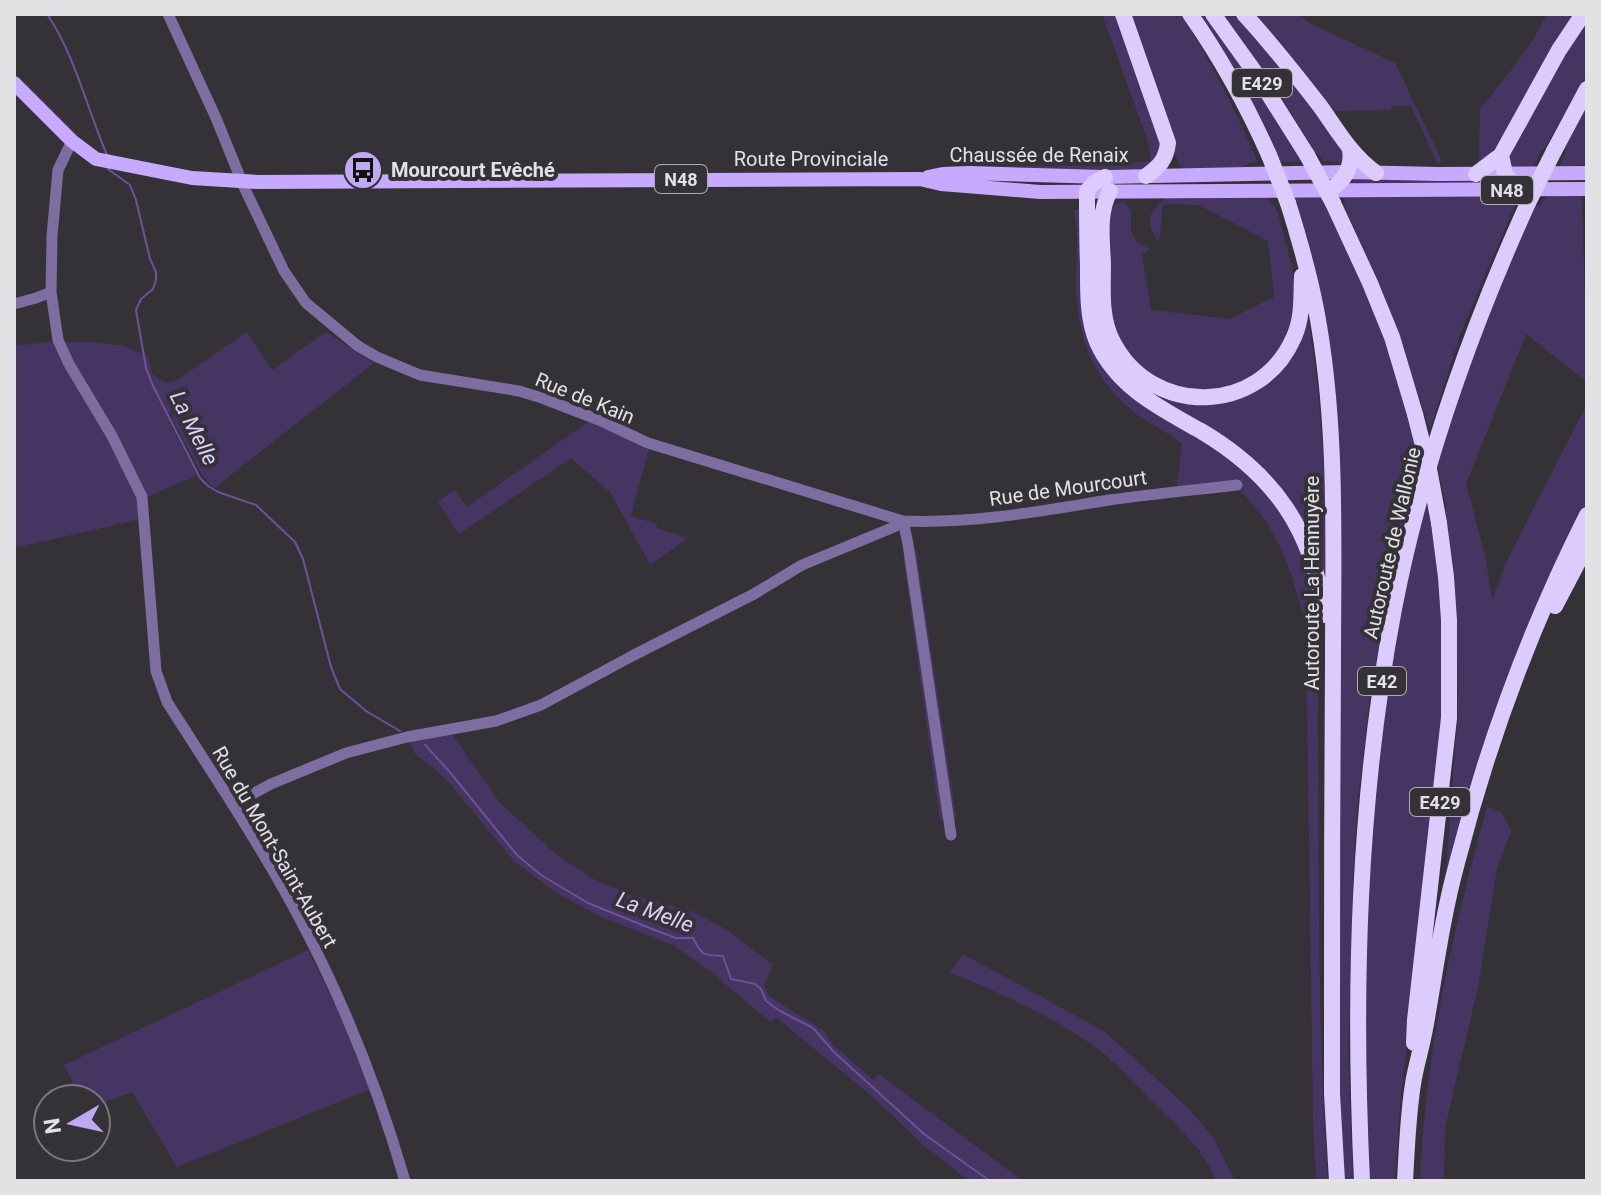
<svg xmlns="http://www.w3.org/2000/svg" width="1601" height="1195" font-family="Roboto,sans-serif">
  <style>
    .green { fill: #463563 }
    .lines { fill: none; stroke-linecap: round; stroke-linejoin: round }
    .stream { stroke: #6d519a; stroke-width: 2 }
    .minor { stroke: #7e6da0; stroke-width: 11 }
    .major { stroke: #c7aafd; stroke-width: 14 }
    .highway { stroke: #dcccfe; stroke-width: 16 }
    .highway-bridge { stroke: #dcccfe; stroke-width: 16 }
    .labels { text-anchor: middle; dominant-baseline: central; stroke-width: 8; stroke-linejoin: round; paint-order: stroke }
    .shield { fill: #343237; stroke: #aeacb0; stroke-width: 2 }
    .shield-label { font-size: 18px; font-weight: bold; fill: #e2e1e4 }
    .street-label { font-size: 20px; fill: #e2e1e4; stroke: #343237 }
    .poi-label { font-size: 20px; font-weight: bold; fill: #e2e1e4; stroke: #343237; text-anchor: start }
    .water-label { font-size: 22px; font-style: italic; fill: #ddd0fa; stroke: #343237 }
  </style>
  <rect width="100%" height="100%" fill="#343237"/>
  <path class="green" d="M1102,14h14l48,134 -16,21 -219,1 6,-3 172,-2 44,-4 -3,-19z
    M1126,14h54c30,44 52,91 74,139l3,9h-6l-11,6h-57l-4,-3z
    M1195,14h13l31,42 64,106h-23z
    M1222,14h18l107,138 -6,15 -3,-6h-15l-4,-6 -3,-1 -37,-61z
    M1253,14h47l7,8 88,41 46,96 -1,5 -2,1 -27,-59h-19l-1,4 -60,1z
    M1547,14h26l-76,132 -11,13 -7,5 1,-55 27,-33 24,-33z
    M1587,15v58l-42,75 -4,2 -7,16 -26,1 -1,-16z
    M1587,100v65l-28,1 7,-14 -4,-4z
    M1349,176h151l5,7 -164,3z
    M1520,193l-59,139 -31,97 -46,-135 -40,-88 1,-4 -3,-7z
    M1549,193h33l3,112h2v77l-61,-48 -60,150 19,71 7,45 15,-40 80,-156v99l-32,64 -110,317 13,-174 -2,-101 -11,-106 -8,-42 18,-65 78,-189 8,-3z
    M1268,196l4,9 3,1 3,8 14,52 4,35 11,6 11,82 6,78 2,119 -11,2c5,57 2,114 3,171 1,141 0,282 10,422h-12l-3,-63 -7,-489c-14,-58 -25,-98 -69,-142l-61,8 6,-51c-13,-11 -28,-18 -42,-27 -46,-35 -63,-77 -64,-134 0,-20 4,-56 -3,-73l39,-2 4,-5 8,-2 7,10v21l6,10 13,7 -8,5 9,56 79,9 44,-22 -6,-56 -69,-36 -36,-1 -4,38c-15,-19 -11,-30 7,-44z
    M1294,198h29l51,106 37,123 9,39 -34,138 -17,100 -12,104 -4,72 -5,173 5,128h-10l-6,-84 -1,-622z
    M247,332l25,38 54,-38 48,31 -160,125 -12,-13 -30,-56 1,-19 -4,22 28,53 -50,22 -84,-155h33l27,4 25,10 4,18 14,9 11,-3z
    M56,341l82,156 4,22 -128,29v-202z
    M588,422l61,26 -18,68 26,8 -1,4 32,10 -38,27 -39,-72 -40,-35 -112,76 -21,-32 16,-12 13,17z
    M1426,494l17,114 -2,127 -41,370 -5,76h-27l-5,-189 10,-192 21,-157z
    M904,550h12l40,267 -16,3 -36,-257z
    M451,733l49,70 57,52 36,24 39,16 62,17 33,18 46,35 -9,20 5,11 55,35 9,14 41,35 5,-6 144,107h-54l-4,-3 -43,-34 -49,-47 -96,-79 -7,4 -60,-51 -37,-26 -70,-27 -48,-26 -41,-31 -67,-81 -18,-16 -13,-9 -7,-14z
    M1487,807l15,6 9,18 -14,37 -19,119 -33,141 -1,53h-24c5,-127 33,-252 67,-374z
    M308,950l33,68 29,71 -193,78 -45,-75 -36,13v-6h-15l-17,-34z
    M963,954l141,77 83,76 26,30 22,44h-19c-10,-29 -35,-51 -56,-72 -20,-19 -41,-44 -62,-60 -45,-33 -97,-55 -148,-77z"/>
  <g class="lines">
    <path class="stream" d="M47,14c28,41 40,95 60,141
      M108,169l22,16 6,15 14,59 6,13v8l-3,9 -12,10 -5,11 10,58 7,18 47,92 8,8 10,6 38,13 39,37 8,17 28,108 9,22 26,22 34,20
      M425,745l24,26 68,84 24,20 47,28 69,28 19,7h17c9,18 10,17 30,18l8,23 24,5 6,5 5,12 14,10 33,17 21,24 90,82 66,47"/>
    <path class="minor" d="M168,14l48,104 28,69 40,84 22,32 52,43 19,11 43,18 99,16 23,7 57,22 49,23 255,78c70,3 138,-10 206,-21 43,-6 85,-10 128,-15
      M72,141l-14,29 -6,66 -1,56 7,48 11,24 43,72 30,61 14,174 11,31c44,69 89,136 128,208 46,85 83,178 110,271
      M14,304l22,-6 15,-6
      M903,521l5,23 43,291
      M234,804l37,-20 75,-31 61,-16 89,-16 45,-16 91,-49 122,-62 48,-29 92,-38 9,-6"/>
    <path class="major" d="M14,83l58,58 24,18 96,19 66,4 662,-3 21,5 99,8 547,-3
      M928,177l15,-3 26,-1 136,4 243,-5 91,2 148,-1"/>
    <path class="highway" d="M1123,14l45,129c-2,17 -9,24 -22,33
      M1190,14c31,44 57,92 79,141
      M1213,14l43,60 51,81
      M1244,14c27,29 52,61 76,92 18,25 31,49 56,67
      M1554,151l33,-62
      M1501,155l4,19 13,16
      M1476,174l25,-19 58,-105 24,-36
      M1105,177l-11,6 -7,8c0,25 0,49 1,73 0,26 -1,54 9,78 20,45 63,66 104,89 74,44 111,99 124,184
      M1332,189c13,-10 21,-22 18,-39
      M1110,191c-12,22 -8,48 -7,73 0,26 -3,54 10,78 39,75 147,74 181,-5 9,-20 7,-40 8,-61
      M1288,203c11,35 21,70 28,106 22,114 17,236 17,352 -1,121 -1,243 -1,364v69l5,87
      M1333,203l37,80 22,54 23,77
      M1555,606l32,-61
      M1414,1043l1,-23 34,-302v-98l-3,-43 -7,-54
      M1362,1181c-9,-191 -4,-383 32,-572 27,-140 75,-276 134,-406
      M1405,1181c2,-34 3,-70 9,-103 4,-20 10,-40 13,-60 9,-52 16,-104 30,-155 31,-121 74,-237 130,-348"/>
    <path class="highway-bridge" d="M1269,155l19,48
      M1307,155l26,48
      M1528,203l26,-52
      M1415,414l14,55 10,54"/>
  </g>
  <defs>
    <symbol id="bus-disc" viewBox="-11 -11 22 22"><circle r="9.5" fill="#c1a8f3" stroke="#343237"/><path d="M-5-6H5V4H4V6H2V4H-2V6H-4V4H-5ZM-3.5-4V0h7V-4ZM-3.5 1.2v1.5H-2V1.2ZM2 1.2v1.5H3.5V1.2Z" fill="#111"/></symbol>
  </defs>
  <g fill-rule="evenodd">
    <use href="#bus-disc" x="341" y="148" width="44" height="44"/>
  </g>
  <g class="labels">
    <g class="shield">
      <rect x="1232" y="69" width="60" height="28" rx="6"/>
      <rect x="655" y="165" width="52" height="28" rx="6"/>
      <rect x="1481" y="176" width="52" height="28" rx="6"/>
      <rect x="1358" y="667" width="48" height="28" rx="6"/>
      <rect x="1410" y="788" width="60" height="28" rx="6"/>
    </g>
    <g class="shield-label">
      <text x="1262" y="83">E429</text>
      <text x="681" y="179">N48</text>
      <text x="1507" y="190">N48</text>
      <text x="1382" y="681">E42</text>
      <text x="1440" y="802">E429</text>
    </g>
    <g class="street-label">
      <text x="1039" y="155">Chaussée de Renaix</text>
      <text x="811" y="159">Route Provinciale</text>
      <text transform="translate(585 398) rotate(22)">Rue de Kain</text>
      <text transform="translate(1068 488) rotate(-8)">Rue de Mourcourt</text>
      <text transform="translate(1392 543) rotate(-77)">Autoroute de Wallonie</text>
      <text transform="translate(1312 583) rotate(-90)">Autoroute La Hennuyère</text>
      <text transform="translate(275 847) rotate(60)">Rue du Mont-Saint-Aubert</text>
    </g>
    <g class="poi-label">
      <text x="391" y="170">Mourcourt Evêché</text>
    </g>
    <g class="water-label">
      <text transform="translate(194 428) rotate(63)">La Melle</text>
      <text transform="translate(655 912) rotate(20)">La Melle</text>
    </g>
  </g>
  <rect width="1601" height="1195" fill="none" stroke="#e2e1e4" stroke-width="32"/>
  <g transform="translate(72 1123) rotate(261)"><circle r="38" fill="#343237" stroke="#7a787c" stroke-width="2"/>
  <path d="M0-6L14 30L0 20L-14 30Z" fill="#c1a8f3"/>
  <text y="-12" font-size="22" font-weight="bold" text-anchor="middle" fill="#e2e1e4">N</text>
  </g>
</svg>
